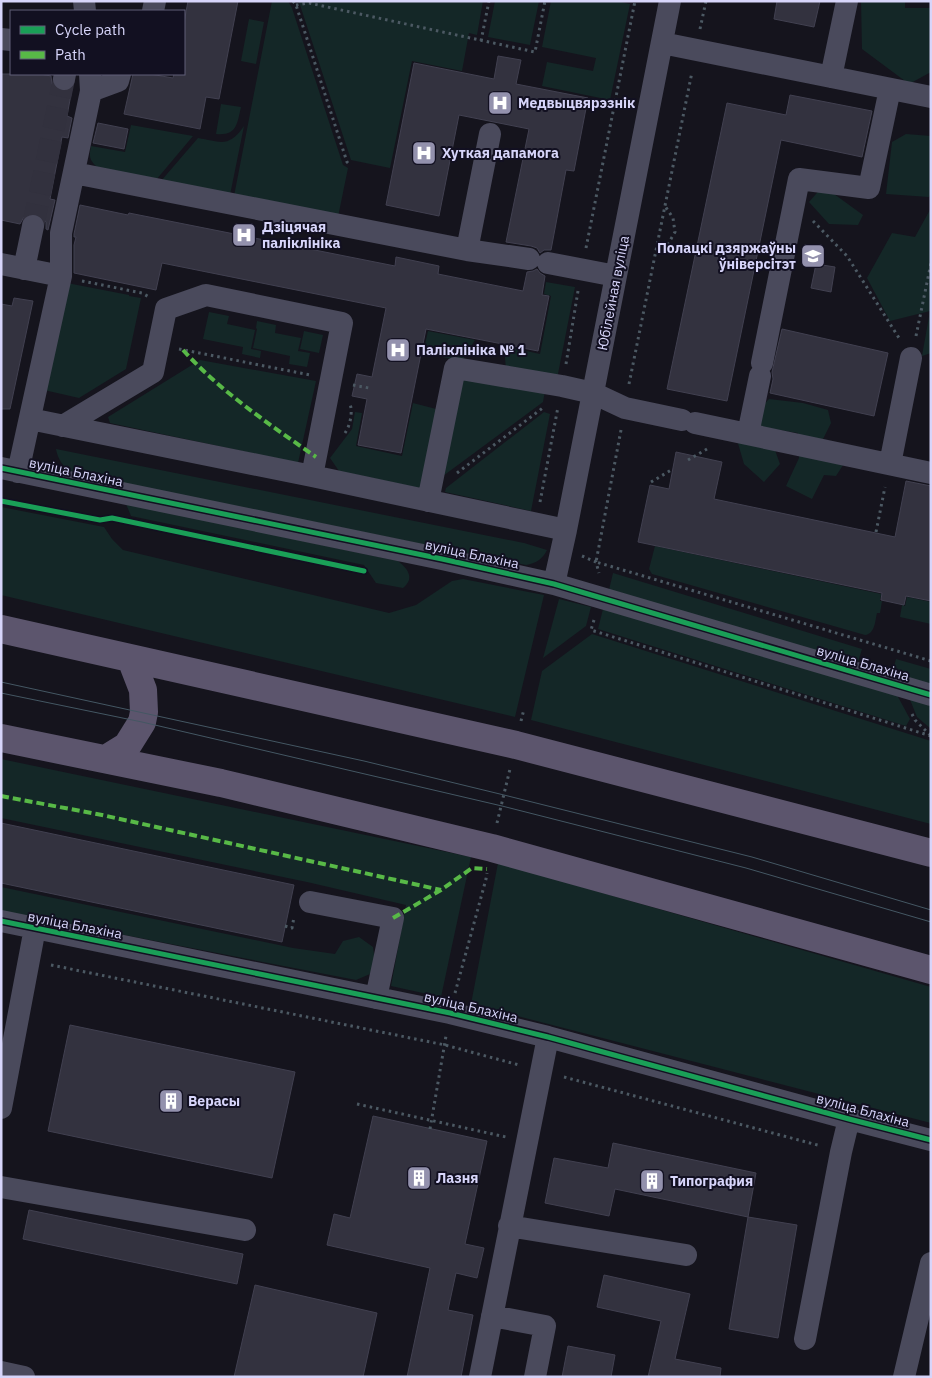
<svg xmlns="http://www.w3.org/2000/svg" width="932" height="1378" font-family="'IBM Plex Sans',sans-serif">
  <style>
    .green { fill: #142727 }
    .building { fill: #33323f; stroke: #414050 }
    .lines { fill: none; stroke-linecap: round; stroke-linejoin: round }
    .minor-tunnel { stroke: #32313e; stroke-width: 22; stroke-dasharray: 22 11; stroke-linecap: butt }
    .path { stroke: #4c5963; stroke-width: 3; stroke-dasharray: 2.5 4; stroke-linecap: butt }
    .minor { stroke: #4a4a5c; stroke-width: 22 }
    .major { stroke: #5c556d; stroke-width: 28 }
    .tram { stroke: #445763; stroke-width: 1 }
    .quiet { stroke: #58b947; stroke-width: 4; stroke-dasharray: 8 4; stroke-linecap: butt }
    .cycleway-casing { stroke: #121021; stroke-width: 8 }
    .cycleway { stroke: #1a9f57; stroke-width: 5 }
    .labels { text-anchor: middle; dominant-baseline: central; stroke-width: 4; stroke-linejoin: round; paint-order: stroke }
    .poi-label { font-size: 14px; font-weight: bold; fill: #d7d5fa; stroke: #121021; text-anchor: start }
    .street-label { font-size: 14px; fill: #d7d5fa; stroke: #121021 }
  </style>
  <rect width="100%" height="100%" fill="#15141d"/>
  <path class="green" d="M272,1h16l4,7 51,157 5,3 -10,49 -104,-21z
    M298,1h185l-6,34 -8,-2 -7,38 -50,-10 -22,107 -39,-8 -51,-155z
    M495,1h44l-9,44 -42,-8z
    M551,1h66l13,3 -20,96 -68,-14 5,-24 46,9 3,-13 -54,-11z
    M861,1h44v7h26v64l-22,12 -47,-35z
    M249,19l15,3 -8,42 -15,-3z
    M221,104l20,3c-4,17 -4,29 -25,27z
    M131,125l62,11 -37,44 -58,-12c-9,-8 -9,-11 -7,-22l34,6z
    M244,126l-14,69 -69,-14 37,-43c23,4 31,10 46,-12z
    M906,134l25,2v57l-2,4 -43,-3 6,-52z
    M823,186l40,29 -5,10 -29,-1 -20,-22z
    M931,208v145l-9,3 8,-45 -40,10 -23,-43 25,-45 23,4z
    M546,282l29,5 -18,92 -51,-9 -2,-24 36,8 11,-58 -7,-2z
    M67,283l62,12v1l12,2 -15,71 -47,29 -35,-8z
    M209,312l20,4 -2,8 28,6 -4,19 10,2 -1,7 -18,-4 1,-7 -40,-8z
    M257,321l19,4 -1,8 26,5 -3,13 12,2 -3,14 -18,-3 1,-8 -37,-8 4,-19 -1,-1z
    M304,331l19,4 -4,18 -19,-4z
    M428,331l47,9 -13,21 -39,-8z
    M200,360l116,21 -18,82 -188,-40 -2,-6z
    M460,376l85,15 -2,11 -100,74z
    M769,399l34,4 25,7 3,13 -9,18 23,21 -9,14 -12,-1 -12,24 -26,-13 13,-28 -1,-25 -31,-5 13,36 -16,18 -20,-18 -7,-24 7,-15z
    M413,403l27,7 -16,79 -85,-18 -9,-13 22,-29 3,-17 7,1 -6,33 46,10z
    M544,412l6,2 -19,97 -86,-19 1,-4z
    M56,449l468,94 23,7c-5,10 -11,13 -21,15l-455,-92c-8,-7 -13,-13 -15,-24z
    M126,504l272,57c10,8 17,17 5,27l-27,-5 -12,-18 -233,-49z
    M1,507l103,20 8,12 11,11 266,63 27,-8 36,-24 11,-2 81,16 -29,122 -514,-122z
    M655,546l226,48 -1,7h2l-2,12h-3c-2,8 -2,21 -12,22l-213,-61 -3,-5z
    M613,573l249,76 -5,16 -248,-75z
    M907,597l24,5v22l-31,-7 2,-12 3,1z
    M559,599l32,8 -5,19 -43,32z
    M603,609l294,86 13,24 -4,7 -308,-97z
    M592,634l339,107v83l-400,-104 11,-49z
    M896,659l35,10v19l-40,-12z
    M907,692l24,7v30l-14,-12z
    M1,759l470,98 -30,140 -50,-11 15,-81 -99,-23 -306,-64z
    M498,863l433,124v136l-460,-119z
    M1,887l292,61 42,6 8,-13 16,-4 14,10 2,15 -5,12 -14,6 -355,-69z"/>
  <path class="building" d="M188,1h50l-19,98 -13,-2 -6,32 -76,-15 9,-40h17l23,4 1,-4h10v-51z
    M777,1h43l-6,26 -40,-8z
    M498,56l23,4 -5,24 72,14 -14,73 -8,-1 -15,80h-7l-4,3 -3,-5 -6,-2 -25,-4 23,-113 -70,-14 -20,101 -53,-11 28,-142 80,16z
    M1,74h39l11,2 1,8 4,5 6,3h6l4,-3 -5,27 5,2 -4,20 -6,-1 -12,62 5,1 -7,30 -2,-1v-7l-4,-5 -7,-4 -7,1 -4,3 -4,7 -19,-4z
    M790,95l82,16 -10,46 -81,-17 -54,261 -60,-12 60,-286 59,12z
    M98,123l30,6 -4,20 -31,-6z
    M80,205l48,10 1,-2 266,53 1,-9 43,9 -1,8 85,17 4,-19 6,-1 4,-2 3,4 5,3 -3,19 7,1 -11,55 -112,-22 -25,124 -43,-8 9,-46 -15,-3 5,-22 15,3 14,-69 -224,-45 -6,27 -82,-17v-28l2,-8h-2v-3z
    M816,264l19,3 -4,25 -20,-4z
    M14,298l19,3 -23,108h-9v-105l11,2z
    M782,329l106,24 -14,63 -104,-23 3,-14 -1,-7z
    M676,452l46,10 -8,37 181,38 11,-56 25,5v115l-25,-5 -2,9 -23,-5 1,-7 -244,-51 12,-57 19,4z
    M1,823l293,62 -12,57 -281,-59z
    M70,1025l225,47 -23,106 -224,-47z
    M373,1116l114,25 -22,103 19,4 -7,30 -21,-5 -8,37 25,5 -12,62h-54l23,-109 -103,-23 7,-31 16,4z
    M613,1143l143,30 -8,44 -133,-28 -6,27 -64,-13 9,-45 54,10z
    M29,1210l214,44 -6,30 -214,-45z
    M748,1217l49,8 -19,113 -49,-9z
    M604,1275l86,19 -15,65 46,9 -1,9h-72l13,-56 -64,-14z
    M255,1285l122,28 -14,64h-129z
    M568,1346l47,9 -4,22h-49z"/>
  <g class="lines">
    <path class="minor-tunnel" d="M33,226l31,-147"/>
    <path class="path" d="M293,1l3,4 51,157 2,2
      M296,5l13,-2 226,49 10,-51
      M700,29l6,-28
      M481,41l8,-40
      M813,221l34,35 52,82
      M586,248l49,-247
      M656,251l12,-7 7,-12 -2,-14 -8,-12
      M82,281l60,12 7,4
      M916,336l15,-73
      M179,349l131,26
      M566,364l12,-73
      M629,384l63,-312
      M353,385l16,3
      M621,430l-25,132 335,99
      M345,433c5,-7 8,-21 5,-29
      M688,460l19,-11
      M457,473l87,-66
      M651,482l22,-13
      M540,502l18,-95
      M876,532l9,-45
      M582,556l14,6 3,11
      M594,620l-3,10 340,106
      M912,714l3,6 15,15
      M521,721l3,-12
      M497,823l13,-54
      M285,926l7,2 2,-11
      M51,965l394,80 74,20
      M455,993l31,-114 1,-6
      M564,1077l257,69
      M357,1104l149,33
      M430,1129l16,-93"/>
    <path class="minor" d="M84,1l1,10
      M153,11l2,-10
      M1,39l10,1
      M662,43l269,54
      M831,77l16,-76
      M64,79l1,-5
      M91,91l27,-10 2,-7
      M74,173l393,77 62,9
      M467,250l23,-116
      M548,263l68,13
      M1,264l60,12
      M24,269l9,-43
      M762,363l37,-184 70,9 21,-99
      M30,419l282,57 254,54
      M695,423l236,50
      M63,426l90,-54 13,-63 40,-14 136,28 -30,153
      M748,434l12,-58
      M890,464l21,-106
      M1,468l441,91 112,25 377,111
      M18,472l43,-196v-43l30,-142 -1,-17
      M428,501l27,-133 107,18 31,7 32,15 57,12
      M554,584l12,-54 104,-529
      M310,902l83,16 -17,80
      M1,921l449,92 98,24 301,82 82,21
      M1,1108l34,-180
      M1,1187l244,43
      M509,1226l177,29
      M492,1316l53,10 -10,51
      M805,1339l36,-187 8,-33
      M1,1372l23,5
      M480,1377l68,-340
      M904,1377l27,-114"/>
    <path class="major" d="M1,629l515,116 415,108
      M1,738l220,45 271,65 439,122
      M106,759l21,-13 15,-24 2,-10 -1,-22 -12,-31"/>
    <path class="tram" d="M1,682l363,79 140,34 248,62 179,53
      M1,693l141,29 360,84 244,62 185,54"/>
    <path class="quiet" d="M183,350c38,42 86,74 133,107
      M1,796l101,19 339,75
      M393,918l48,-28 31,-22 15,1"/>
    <defs>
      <path id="cycleway" d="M1,468l441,91 112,25 377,111
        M1,501l99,19 12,-2 252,53
        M1,921l449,92 98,24 301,82 82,21"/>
    </defs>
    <use href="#cycleway" class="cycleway-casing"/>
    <use href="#cycleway" class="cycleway"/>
  </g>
  <defs>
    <symbol id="hospital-square" viewBox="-11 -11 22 22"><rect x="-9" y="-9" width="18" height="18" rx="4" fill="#9391ad" stroke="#121021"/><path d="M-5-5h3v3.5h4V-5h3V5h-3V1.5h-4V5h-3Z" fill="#fff"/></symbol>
    <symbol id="university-square" viewBox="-11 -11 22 22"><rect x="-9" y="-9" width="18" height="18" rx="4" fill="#9391ad" stroke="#121021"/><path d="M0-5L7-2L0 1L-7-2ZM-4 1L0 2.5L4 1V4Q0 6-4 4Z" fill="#fff"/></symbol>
    <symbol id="building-square" viewBox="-11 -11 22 22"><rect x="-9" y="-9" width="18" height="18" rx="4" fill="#9391ad" stroke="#121021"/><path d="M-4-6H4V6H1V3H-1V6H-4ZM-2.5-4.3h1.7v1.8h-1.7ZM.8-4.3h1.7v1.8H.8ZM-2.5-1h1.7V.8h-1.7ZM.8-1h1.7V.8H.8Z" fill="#fff"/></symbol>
  </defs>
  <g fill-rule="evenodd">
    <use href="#hospital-square" x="486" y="89" width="28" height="28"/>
    <use href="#hospital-square" x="410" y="139" width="28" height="28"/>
    <use href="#hospital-square" x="230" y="221" width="28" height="28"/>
    <use href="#university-square" x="799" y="242" width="28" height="28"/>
    <use href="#hospital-square" x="384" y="336" width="28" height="28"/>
    <use href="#building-square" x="157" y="1087" width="28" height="28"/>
    <use href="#building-square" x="405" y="1164" width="28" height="28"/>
    <use href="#building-square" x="638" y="1167" width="28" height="28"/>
  </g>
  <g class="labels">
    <g class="poi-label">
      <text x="518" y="103">Медвыцвярэзнік</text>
      <text x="442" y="153">Хуткая дапамога</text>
      <text x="262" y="227">Дзіцячая<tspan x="262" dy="16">паліклініка</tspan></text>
      <text x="796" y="248" text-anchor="end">Полацкі дзяржаўны<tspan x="796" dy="16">ўніверсітэт</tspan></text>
      <text x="416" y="350">Паліклініка № 1</text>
      <text x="188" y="1101">Верасы</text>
      <text x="436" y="1178">Лазня</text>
      <text x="670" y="1181">Типография</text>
    </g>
    <g class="street-label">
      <text transform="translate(613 293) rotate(-79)">Юбілейная вуліца</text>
      <text transform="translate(76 472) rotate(12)">вуліца Блахіна</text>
      <text transform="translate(472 554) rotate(12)">вуліца Блахіна</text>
      <text transform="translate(863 663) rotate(16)">вуліца Блахіна</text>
      <text transform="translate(75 925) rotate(11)">вуліца Блахіна</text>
      <text transform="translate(471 1007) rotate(13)">вуліца Блахіна</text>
      <text transform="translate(863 1110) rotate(15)">вуліца Блахіна</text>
    </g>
  </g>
  <rect width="932" height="1378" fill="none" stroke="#d7d5fa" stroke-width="5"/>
  <rect x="10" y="10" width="175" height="65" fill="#121021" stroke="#615f78"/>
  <rect x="20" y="26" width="25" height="8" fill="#1a9f57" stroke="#615f78"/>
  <text x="55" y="35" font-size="15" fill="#d7d5fa">Cycle path</text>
  <rect x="20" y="51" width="25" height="8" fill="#58b947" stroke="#615f78"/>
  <text x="55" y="60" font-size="15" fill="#d7d5fa">Path</text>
</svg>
